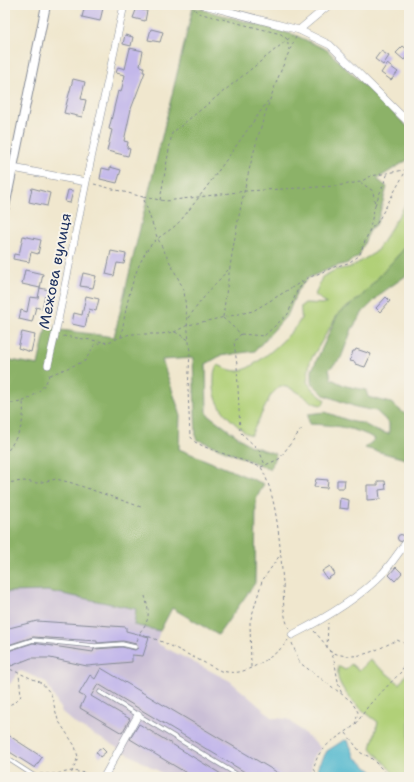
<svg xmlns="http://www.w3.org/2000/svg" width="414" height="782" font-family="'Shantell Sans',sans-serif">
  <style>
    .industrial { fill: #cabfd6 }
    .green { fill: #b1d078; stroke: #66806b }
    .forest { fill: #8cb268; stroke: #547063 }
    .water { fill: #4fb7ce; stroke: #357396 }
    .building { fill: #c3b8ea }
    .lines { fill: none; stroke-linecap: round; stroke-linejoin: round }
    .service-casing { stroke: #868b96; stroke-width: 5 }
    .minor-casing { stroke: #868b96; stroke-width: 8 }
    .tertiary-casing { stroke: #868b96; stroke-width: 10 }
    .path { stroke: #868b96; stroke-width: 1; stroke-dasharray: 3 3; stroke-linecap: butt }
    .service { stroke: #fff; stroke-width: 3.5 }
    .minor { stroke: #fff; stroke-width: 7 }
    .tertiary { stroke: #fff; stroke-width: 8 }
    .labels { text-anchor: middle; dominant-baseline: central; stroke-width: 4; stroke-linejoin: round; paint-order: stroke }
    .street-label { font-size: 15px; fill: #1b2f5e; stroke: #f7f3e8 }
  </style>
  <rect width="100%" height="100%" fill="#f7f3e8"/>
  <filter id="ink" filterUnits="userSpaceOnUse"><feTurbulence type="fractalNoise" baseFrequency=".025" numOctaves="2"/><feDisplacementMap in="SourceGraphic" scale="8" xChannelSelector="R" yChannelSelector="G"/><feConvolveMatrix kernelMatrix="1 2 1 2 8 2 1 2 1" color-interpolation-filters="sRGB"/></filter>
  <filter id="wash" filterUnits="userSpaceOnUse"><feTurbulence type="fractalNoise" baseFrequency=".012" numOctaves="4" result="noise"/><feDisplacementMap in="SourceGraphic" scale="16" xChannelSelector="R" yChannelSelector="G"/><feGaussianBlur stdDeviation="0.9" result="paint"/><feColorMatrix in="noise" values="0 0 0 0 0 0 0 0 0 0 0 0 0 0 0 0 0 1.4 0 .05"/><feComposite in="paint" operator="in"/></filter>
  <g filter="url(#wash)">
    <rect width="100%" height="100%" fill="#f0e7ce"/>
    <path class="industrial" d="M48,591l89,18 -3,16 26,6 -4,12 74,38 43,37 15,1 33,29 -8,9 -2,14 6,6h-148l-92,-52 -15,-13 -16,-30 -27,-12 -8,13 -6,3v-94z"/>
    <path class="green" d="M409,199v44l-48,54 -23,17 -28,47 -3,21 6,8 12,10 -2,5c-13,0 -19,-11 -31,-16 -3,-2 -8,-2 -12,-3l-9,9 -20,40 -5,-2c-18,-15 -34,-28 -32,-54 0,-6 0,-9 4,-14 7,3 13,6 21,6 14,-1 57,-39 62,-53 1,-3 -1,-7 0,-12l4,-3 22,1 -12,-9 7,-18 13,-7 16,-3 25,-15z
      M370,660l30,24 9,-14v107h-12l-26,-29 7,-26c-14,-10 -32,-24 -39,-41 -2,-4 -1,-10 -1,-15l7,4 6,-6 8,7z"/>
    <path class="forest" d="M193,7l102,28 32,15 82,78v31l-32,20 10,8 -10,36 -7,6 -11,27 -11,7 -14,4 -26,11 -11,13 -9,23 -33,37 -35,5 -14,8 1,50 42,31 27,9 -6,15 -74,-30 -3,-81 -31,2 18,53 -1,36 85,35 -8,15 -1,84 -37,52 -46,-27 -12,23 -26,-6 2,-16 -88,-18 -43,1v-233l33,6 8,-37 68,9z
      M409,243v27l-2,5 -24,17 -20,20 -11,17 -11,29 -12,11 2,10 15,7 20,4 2,7 23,6 18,14v43l-44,-12 10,-9c-20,-12 -43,-14 -66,-15l-1,-10 17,-2 28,10 9,1 15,8 12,3v-11l-13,-12 -20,-4 -32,-12 -12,-12v-13l26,-56 23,-17z"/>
    <path class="water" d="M344,740l4,1 7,16 24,20h-57l-4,-10 9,-16z"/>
    <g id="blocks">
      <path class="building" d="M85,5l18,3 -3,13 -18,-4z
        M138,5h5l-1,5 5,1 -2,10 -12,-3z
        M151,29l12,3 -3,10 -12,-2z
        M125,35l8,2 -2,9 -8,-2z
        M403,46l6,5v3l-5,6 -8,-7z
        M130,48l13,3 -3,15 4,1 -1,5h2l-14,37 -7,32 4,1 -1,6 3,1 -2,7 -21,-5 5,-21 -3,-1 9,-38 3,1 4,-17 -9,-2 2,-6 7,2z
        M381,51l8,5 -6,9 -8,-6z
        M387,64l11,8 -7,8 -10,-7z
        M73,79l12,3 -4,17 5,1 -4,17 -18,-4z
        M110,167l11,3 -4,13 -17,-4 2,-11 8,2z
        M32,188l18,5 -3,13 -18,-4z
        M68,190l5,1 -3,12 -5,-1z
        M23,236l18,4 -3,14 -7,-2 -2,10 -16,-3 1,-5 5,1z
        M111,251l15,3 -2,10 -7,-1 -3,13 -8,-2z
        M25,270l18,4 -3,14 -18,-4z
        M83,273l13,3 -3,12 -13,-2z
        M40,288l14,3 -2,7 -7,-2 -3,13 -6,-2 -4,15 -13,-3 2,-9 6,2 3,-15 8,1z
        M86,296l13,3 -3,12 -7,-2 -4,18 -13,-3 2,-11 8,2z
        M386,297l4,4 -10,11 -4,-4z
        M22,332l13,3 -4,17 -13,-4z
        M356,349l15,5 -6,13 -10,-3v-2l-5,-1 3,-10h2z
        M316,479l12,1 -1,8 -13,-1z
        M337,480h8l-1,8h-7z
        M378,481h7l1,8 -7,1 1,9 -13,1v-15h11z
        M340,498l9,2 -1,9 -9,-1z
        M397.5 538a3.5 3.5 0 1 1 7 0a3.5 3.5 0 1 1-7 0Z
        M330,566l5,8 -8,5 -5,-8z
        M396,567l6,6 -7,8 -6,-6z
        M37,621l89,6v4l23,6 -6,19 -11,-1v7l-45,4 -37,-8h-19l-20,8 -6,-14 28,-9 60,9 1,-3 28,-2 13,3 3,-2 -2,-4 -13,-3 -26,2v-2l-64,-4 -28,9v-17z
        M101,668l184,109h-32l-155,-93 -7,12 39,23 -8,14 -42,-25 5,-11 -6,-3 11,-19 5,4z
        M139,724l87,53h-33l-63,-38z
        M5,733l37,24 -7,11 -30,-19z
        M102,748l4,4 -6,5 -4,-5z"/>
    </g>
  </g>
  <g filter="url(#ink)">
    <use href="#blocks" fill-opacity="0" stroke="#868b96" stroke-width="1"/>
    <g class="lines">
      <defs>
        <path id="service" d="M5,649l28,-9 62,6 27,-2 13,3
          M406,655l3,-7
          M100,692l141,85
          M5,757l31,20"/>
        <path id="minor" d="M204,5l95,25 31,15 79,78
          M299,30l30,-25
          M13,168l73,14
          M48,365l7,-30 31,-153 38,-177
          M292,635c32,-16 66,-36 91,-62 9,-10 17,-23 26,-34
          M104,777l34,-62"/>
        <path id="tertiary" d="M5,207l41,-202"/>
      </defs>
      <use href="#service" class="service-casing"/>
      <use href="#minor" class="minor-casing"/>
      <use href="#tertiary" class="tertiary-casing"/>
      <path class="path" d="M190,5l8,8 83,21 6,5 2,11
        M360,182l13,9 2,14 -5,23
        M94,184l49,13 14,40 27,53 6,62 -2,38 2,46 5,6 10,5 56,20c17,32 19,80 22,116 1,16 -1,31 6,45
        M143,197l23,4 80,-10 90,-5 24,-4 11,-6 33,-6
        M160,200l12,-67 120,-97
        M375,205l13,-32
        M223,317c12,-95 31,-194 73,-280
        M188,318l20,-26 20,-22
        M223,318l18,16 23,2 24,-22 9,-23 9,-11
        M175,332l14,8
        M241,334l-7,8 3,23 3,67 19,18 6,15
        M63,336l42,6
        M121,337c5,-29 10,-61 26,-87 9,-14 24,-18 34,-30 31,-38 58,-79 87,-119
        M50,375l35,-14 10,-17 13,-2 22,-8h31l13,-2 14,-7 65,-14 55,-33 26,-11 14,-4 11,-7 11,-27 7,-6 32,-58
        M5,404c5,-1 11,-1 16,-2 11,-3 29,-18 28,-30
        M5,455c13,-20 20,-28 18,-53
        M261,467l18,-8 24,-32
        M5,483l19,-2 13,2 19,-4 16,4 69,24
        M314,631c7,8 17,19 20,29 3,12 3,23 8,34
        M140,632c11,-13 9,-20 5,-36
        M137,641l3,-8 25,10 56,28c6,1 12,2 18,1 15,-3 41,-19 49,-32
        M292,643l8,20 51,38 7,11 -3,13c-17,14 -38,20 -41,44l5,8
        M327,648l1,-25
        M329,651c26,12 45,0 68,-11l9,4
        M5,667l37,16 9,11 7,26 17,26 3,11 -8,20
        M251,667l-1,-45 12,-41 18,-26
        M5,707l10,-5 6,-6 -2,-22
        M356,724l13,-19 33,-34 2,-10
        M346,733l15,20 9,4 20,20
        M40,774h16l16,-3 26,4
        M5,777l17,-2"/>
      <use href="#service" class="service"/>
      <use href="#minor" class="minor"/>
      <use href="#tertiary" class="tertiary"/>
    </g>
  </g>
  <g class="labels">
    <g class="street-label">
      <text transform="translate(55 271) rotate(-79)">Межова вулиця</text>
    </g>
  </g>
  <rect width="414" height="782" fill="none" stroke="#f7f3e8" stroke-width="20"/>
</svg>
